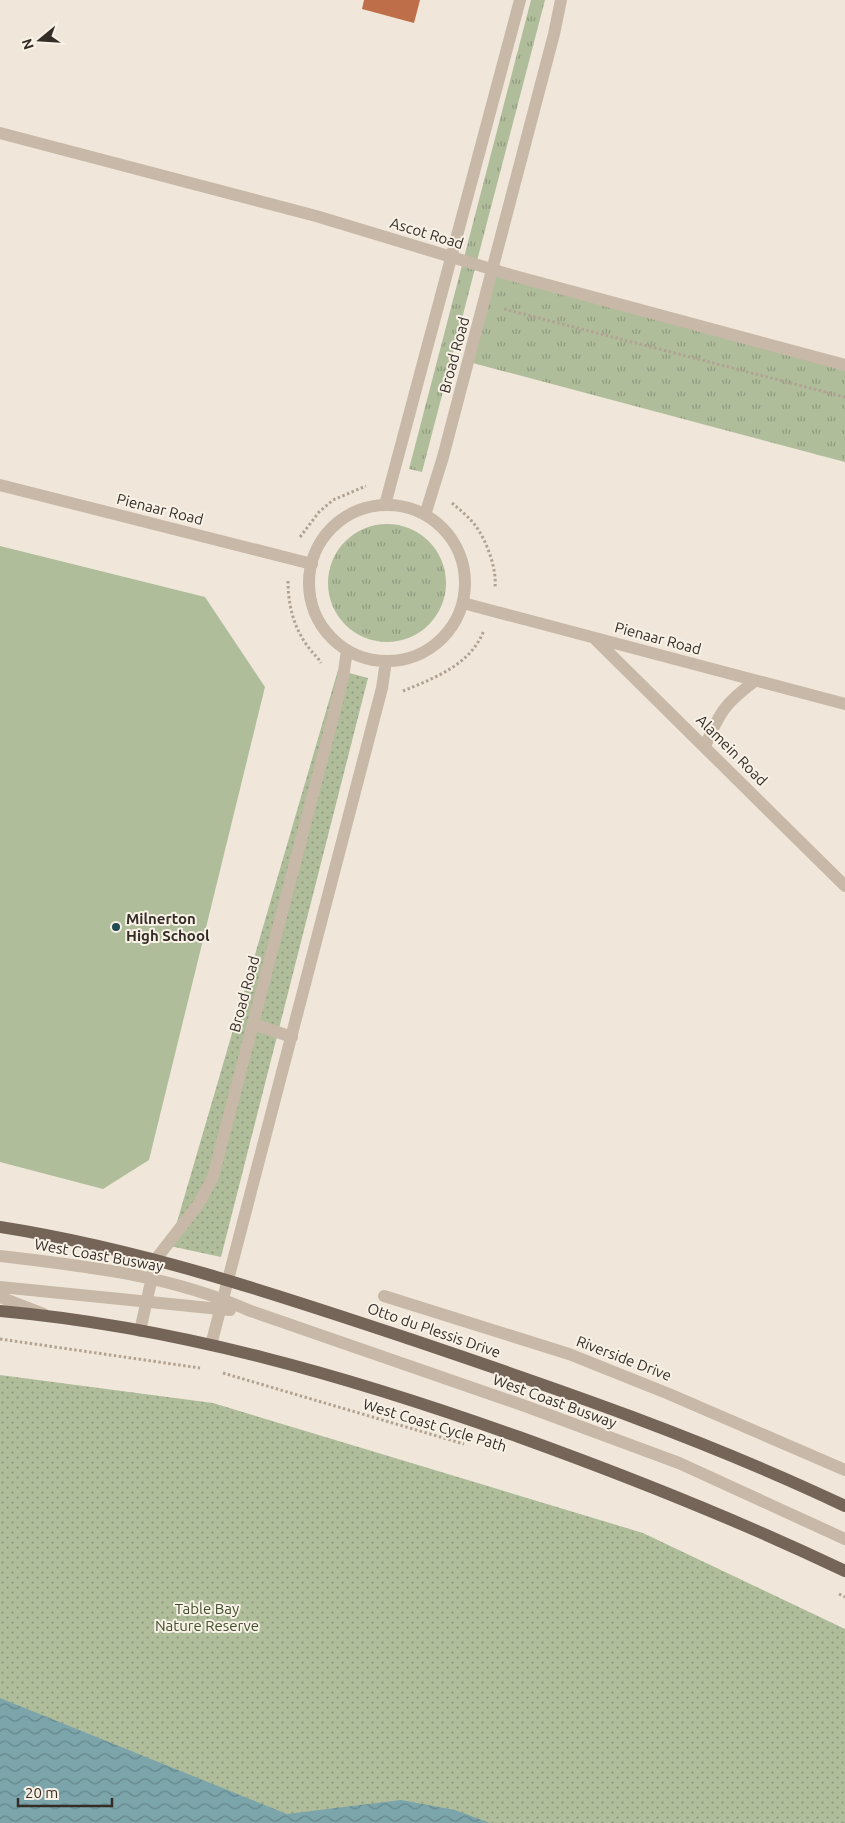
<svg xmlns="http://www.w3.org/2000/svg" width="845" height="1823" font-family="Ubuntu,sans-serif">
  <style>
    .grass { fill: url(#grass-tufts) }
    .park { fill: url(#park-dots) }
    .pitch { fill: #afbd9b }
    .water { fill: url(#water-waves) }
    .building { fill: #be6f4a }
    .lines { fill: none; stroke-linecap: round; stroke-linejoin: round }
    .path { stroke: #b2a292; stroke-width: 3; stroke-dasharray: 2.5 2.5; stroke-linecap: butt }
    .service { stroke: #c7b8a7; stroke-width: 12 }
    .minor { stroke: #c7b8a7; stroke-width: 12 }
    .tertiary { stroke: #c7b8a7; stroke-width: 12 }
    .primary { stroke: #756559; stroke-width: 12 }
    .poi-dot { fill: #204b52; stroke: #f8f1e6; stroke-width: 2 }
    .labels { text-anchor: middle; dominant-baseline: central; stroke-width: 4; stroke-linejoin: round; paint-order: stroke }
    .street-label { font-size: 15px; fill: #342c27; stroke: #f8f1e6 }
    .poi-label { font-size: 15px; font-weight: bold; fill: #342c27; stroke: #f8f1e6; text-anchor: start }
    .park-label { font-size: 15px; fill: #40502d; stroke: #f8f1e6 }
  </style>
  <defs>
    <pattern id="grass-tufts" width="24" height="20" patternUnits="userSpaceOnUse" patternTransform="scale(1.25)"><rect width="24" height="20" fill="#afbd9b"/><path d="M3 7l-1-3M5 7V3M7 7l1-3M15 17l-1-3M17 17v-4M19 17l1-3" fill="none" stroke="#8f9a7e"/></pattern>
    <pattern id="park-dots" width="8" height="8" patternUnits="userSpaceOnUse" patternTransform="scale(1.25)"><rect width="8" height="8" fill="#afbd9b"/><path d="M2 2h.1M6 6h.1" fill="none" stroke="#8f9a7e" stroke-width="1.8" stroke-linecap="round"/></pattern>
    <pattern id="water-waves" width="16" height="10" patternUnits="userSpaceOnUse" patternTransform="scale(1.25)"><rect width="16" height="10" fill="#7ba5ab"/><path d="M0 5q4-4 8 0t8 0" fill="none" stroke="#66878b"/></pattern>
  </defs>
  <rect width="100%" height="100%" fill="#f0e7da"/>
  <path class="grass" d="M531,0h14l-123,472 -13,-3z
    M492,270l353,95v97l-376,-100z
    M328 583a59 59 0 1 1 118 0a59 59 0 1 1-118 0Z"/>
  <path class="park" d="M338,670l30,8 -147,579 -51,-11z
    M0,1375l213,28 430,130 202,96v194h-845z"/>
  <path class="pitch" d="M0,546l205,51 60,90 -116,473 -46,29 -103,-27z"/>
  <path class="water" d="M0,1698l287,116 114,-14 54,10 35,13h-490z"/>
  <path class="building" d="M364,0h56l-6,23 -52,-14z"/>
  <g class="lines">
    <path class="path" d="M504,309l341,88
      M452,503c8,7 17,14 23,22 12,16 22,44 20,63
      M300,537l19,-25 14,-12 33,-14
      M288,581c0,24 6,48 21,67 4,6 9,9 12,15
      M403,691c31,-13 68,-26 81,-61
      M0,1339l200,29
      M223,1373l241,71
      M839,1594l6,3"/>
    <path class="service" d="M0,1256c84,10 170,19 248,54l277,96 154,57 166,76
      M0,1287l230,23
      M0,1297l44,17"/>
    <path class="minor" d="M0,133l316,83 195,59 334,90
      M0,485l312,79
      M463,603l382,101
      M596,640l249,246
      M705,746c15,-34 20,-43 50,-65
      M384,1296l185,58 100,40 176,76"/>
    <path class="tertiary" d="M309 583a78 78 0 1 1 156 0a78 78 0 1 1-156 0Z
      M385,505l135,-505
      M425,515l18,-58 111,-423 7,-34
      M253,1024l39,13
      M140,1331l16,-72 42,-54 15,-28 112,-429 18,-70 4,-28
      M211,1345l171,-657 4,-27"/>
    <path class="primary" d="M0,1227c141,22 275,67 410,112 148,50 294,100 435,167
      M0,1311c178,16 351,66 519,126 111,40 219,83 326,134"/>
  </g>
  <circle class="poi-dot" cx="116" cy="927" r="5"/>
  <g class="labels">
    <g class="street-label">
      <text transform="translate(427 233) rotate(17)">Ascot Road</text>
      <text transform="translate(454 355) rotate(-75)">Broad Road</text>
      <text transform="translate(160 509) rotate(14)">Pienaar Road</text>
      <text transform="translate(658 638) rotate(15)">Pienaar Road</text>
      <text transform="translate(732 750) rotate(45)">Alamein Road</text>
      <text transform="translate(244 994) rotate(-75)">Broad Road</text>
      <text transform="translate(99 1255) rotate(10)">West Coast Busway</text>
      <text transform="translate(434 1330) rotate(19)">Otto du Plessis Drive</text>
      <text transform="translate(624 1358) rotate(21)">Riverside Drive</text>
      <text transform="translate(555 1401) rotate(20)">West Coast Busway</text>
      <text transform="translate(435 1425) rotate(17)">West Coast Cycle Path</text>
    </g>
    <g class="poi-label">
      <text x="126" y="918">Milnerton<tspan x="126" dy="17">High School</tspan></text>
    </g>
    <g class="park-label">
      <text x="207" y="1608">Table Bay<tspan x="207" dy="17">Nature Reserve</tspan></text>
    </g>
  </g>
  <g transform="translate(40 40) rotate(252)" stroke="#f8f1e6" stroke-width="4" paint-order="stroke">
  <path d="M0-4L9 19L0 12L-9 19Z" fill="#342c27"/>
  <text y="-8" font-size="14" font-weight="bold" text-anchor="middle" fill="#342c27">N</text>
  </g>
  <path d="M18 1798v8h94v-8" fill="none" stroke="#342c27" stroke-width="2.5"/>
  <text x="25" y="1798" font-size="15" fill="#342c27" stroke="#f8f1e6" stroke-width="4" paint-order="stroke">20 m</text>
</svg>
